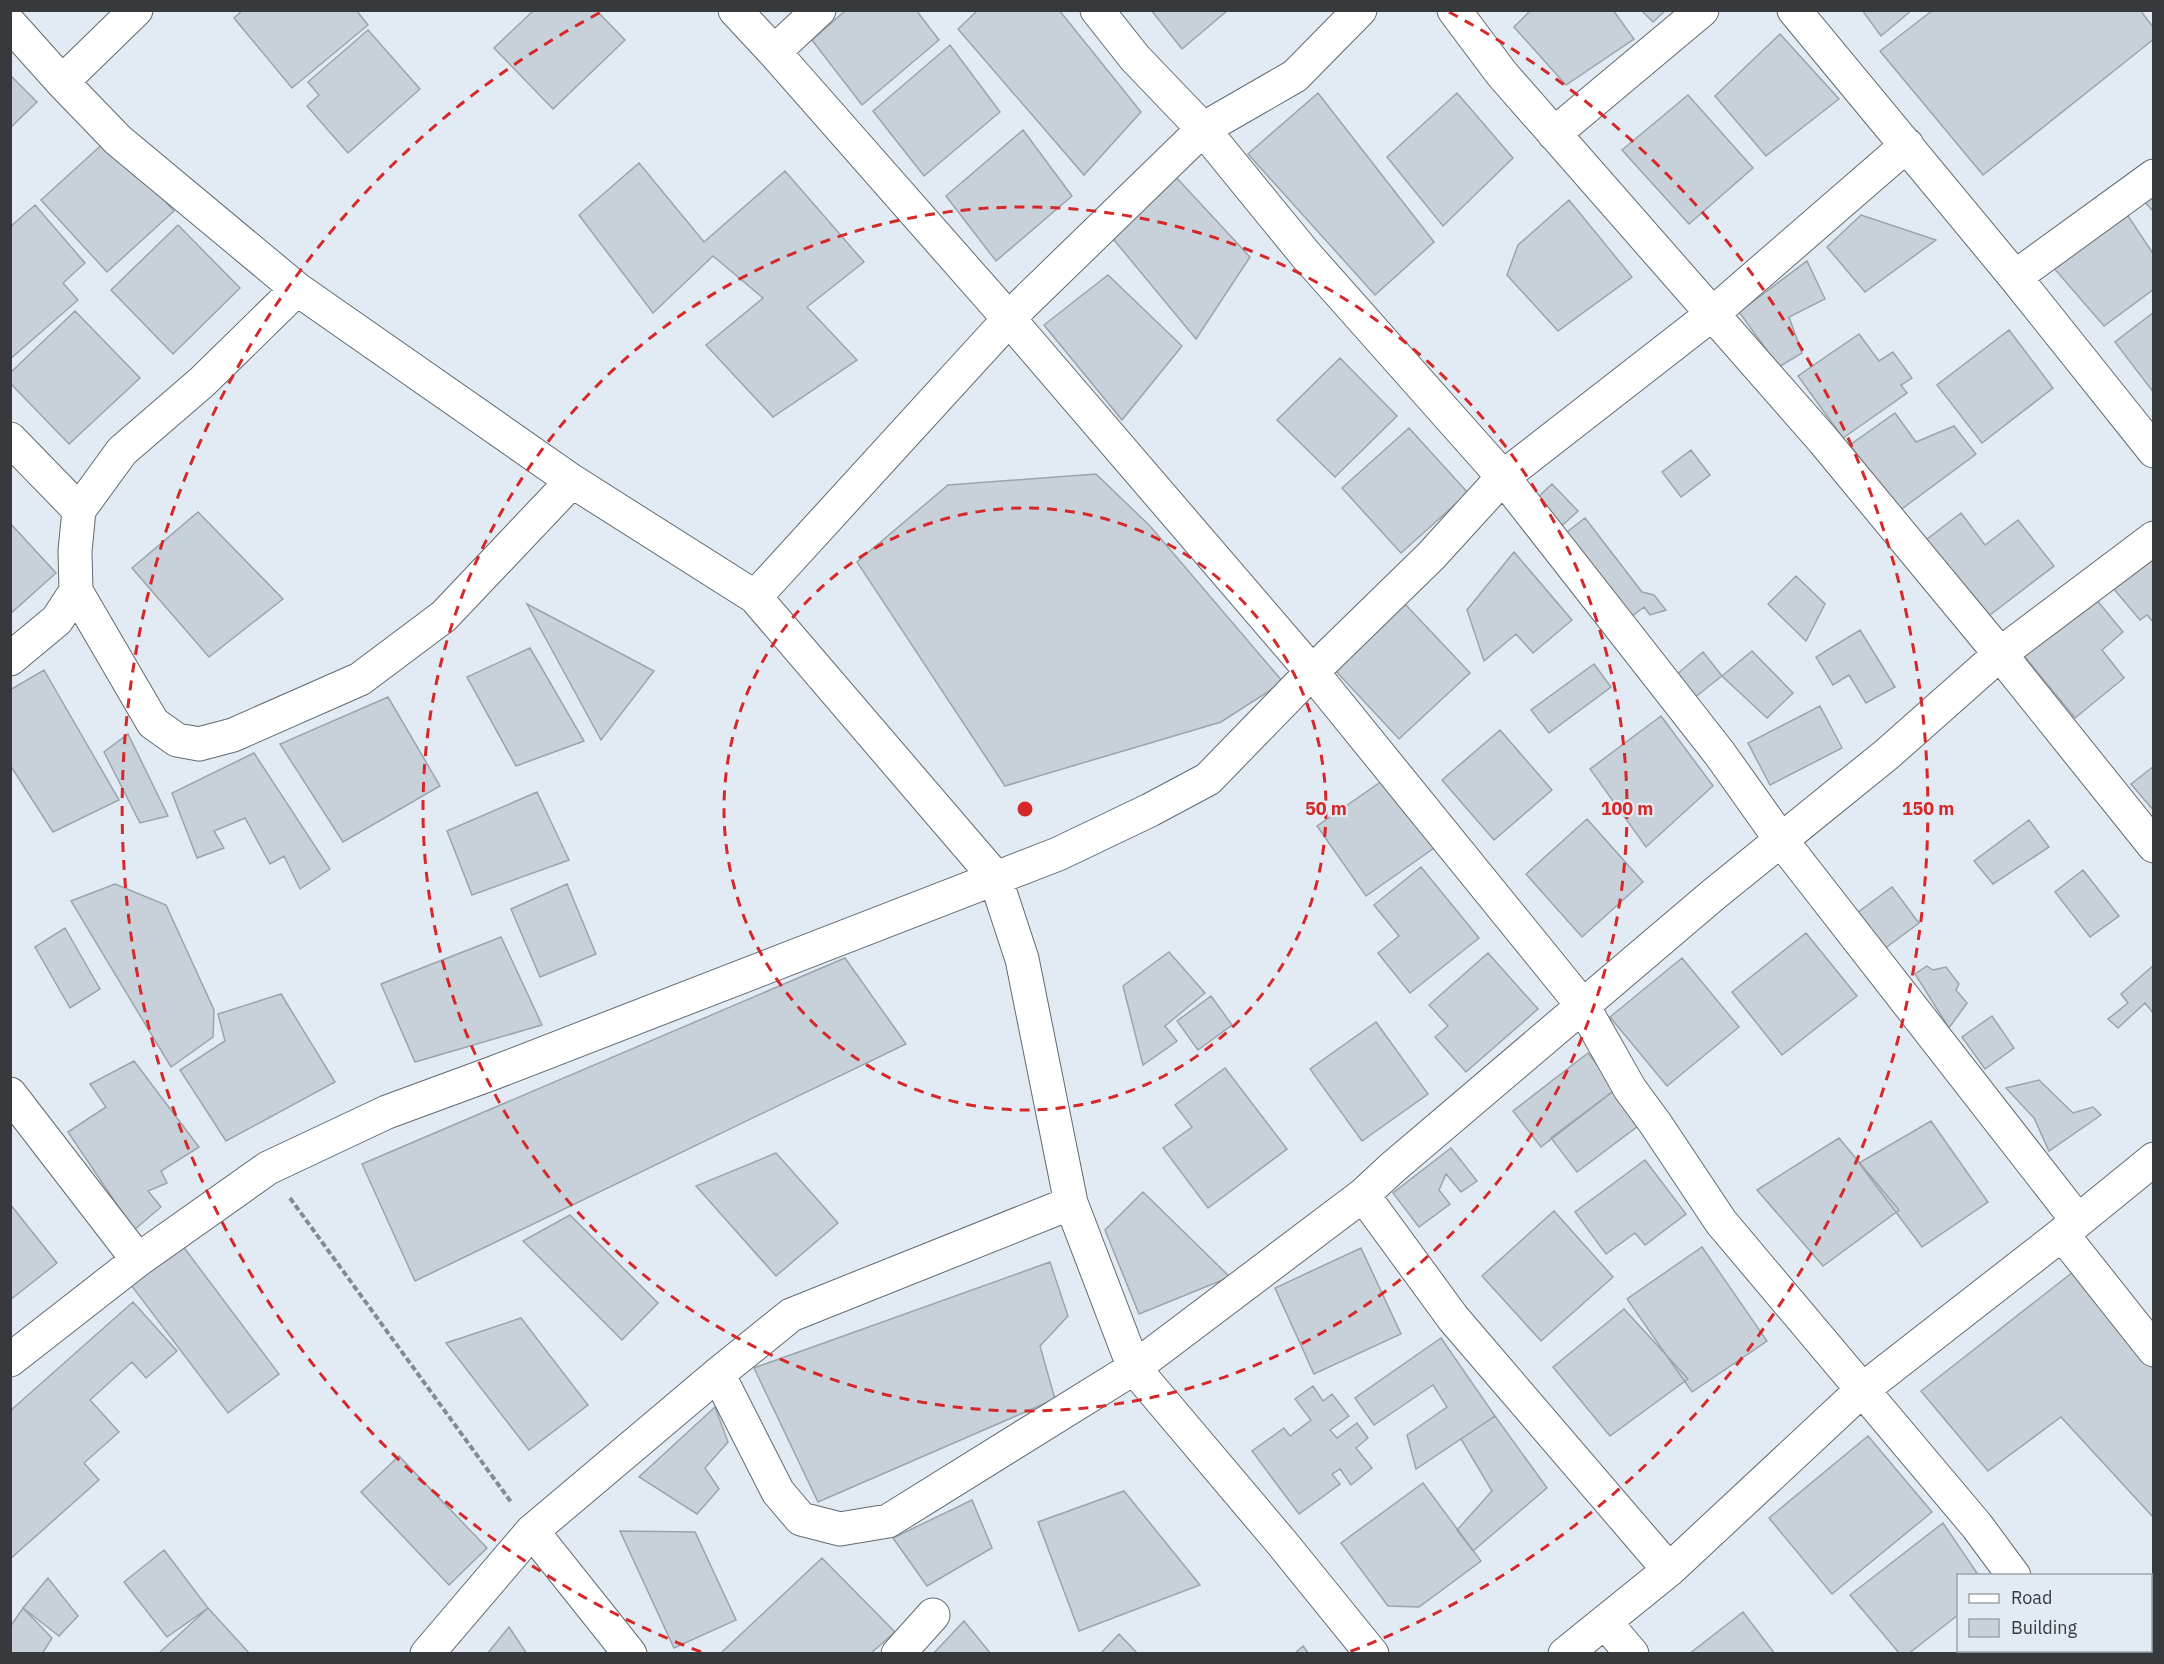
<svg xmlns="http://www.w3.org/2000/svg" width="2164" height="1664" font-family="'IBM Plex Sans',sans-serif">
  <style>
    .building { fill: #c8d1d9; stroke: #9ba4ab; stroke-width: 1.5 }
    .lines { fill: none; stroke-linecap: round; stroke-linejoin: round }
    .minor-casing { stroke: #626a71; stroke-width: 35 }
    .path { stroke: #848b90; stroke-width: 4; stroke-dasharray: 6 3; stroke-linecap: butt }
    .minor { stroke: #fff; stroke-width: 33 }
    .ring { fill: none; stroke: #d62828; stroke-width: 3; stroke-dasharray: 10 8 }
    .centre { fill: #d62828; stroke: #e2ebf3; stroke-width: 3 }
    .ring-label { font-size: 18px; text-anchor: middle; font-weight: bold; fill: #d62828; stroke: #e2ebf3; stroke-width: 4.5; stroke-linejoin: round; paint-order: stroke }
  </style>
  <rect width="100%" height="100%" fill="#e2ebf3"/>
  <path class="building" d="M243,10h113l12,15 -76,63 -58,-70z
    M534,10h62l29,30 -72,69 -59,-61z
    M846,10h70l23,30 -77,65 -50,-65z
    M978,10h81l82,102 -57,63 -126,-146z
    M1151,10h77l-46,39z
    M1531,10h82l21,29 -68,46 -52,-58z
    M1641,10h25l-13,12z
    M1862,10h50l-31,26z
    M1933,10h207l14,18v11l-171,136 -103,-124z
    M368,30l52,59 -72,64 -41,-47 12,-11 -11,-13z
    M1780,34l59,65 -73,57 -51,-60z
    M950,45l50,67 -76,64 -51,-65z
    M10,75l27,27 -27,26z
    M1318,93l116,149 -59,53 -127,-141z
    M1457,93l56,65 -70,68 -56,-69z
    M1688,95l65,73 -64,56 -67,-74z
    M1023,130l49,66 -76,65 -50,-65z
    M108,139l66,72 -67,61 -66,-72z
    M639,163l65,79 81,-71 79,91 -57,45 50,53 -84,57 -67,-72 57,-47 -50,-42 -60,57 -74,-98z
    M1174,175l76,82 -54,82 -86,-104z
    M2154,190v22l-12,-13z
    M1569,200l63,77 -74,54 -51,-56 11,-30z
    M35,205l50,58 -22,20 15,17 -68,59v-132z
    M2126,213l28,42v34l-50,37 -52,-60z
    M1861,215l75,25 -71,52 -38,-45z
    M178,225l62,63 -67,66 -62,-64z
    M1807,261l18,38 -36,18 13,36 -23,14 -40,-55z
    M1108,275l74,71 -60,74 -78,-95z
    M75,311l65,67 -71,66 -59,-61v-10z
    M2154,312v81l-39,-51z
    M2009,330l44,58 -71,55 -45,-58z
    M1859,334l20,27 14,-9 19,26 -11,7 6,8 -64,45 -45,-62z
    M1340,358l57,58 -62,61 -58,-57z
    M1895,413l21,29 38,-16 22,28 -77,57 -49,-66z
    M1409,428l59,65 -67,60 -59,-65z
    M1691,450l19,25 -29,22 -19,-25z
    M1096,474l54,52 133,156 -62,40 -216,64 -148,-224 91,-77z
    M1552,484l26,27 -25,23 -26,-27z
    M198,512l85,87 -74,58 -77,-89z
    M1961,513l24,32 33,-25 36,46 -72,55 -60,-78z
    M1585,518l57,74 12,3 12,15 -16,5 -6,-8 -17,13 -65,-84z
    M10,523l46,50 -46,41z
    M1514,552l58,68 -39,33 -17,-19 -32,27 -17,-51z
    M2154,553v70l-7,-8 -7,5 -27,-32z
    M1796,576l29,28 -19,37 -38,-37z
    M2091,593l32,39 -21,18 22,28 -49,40 -55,-67z
    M527,604l127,67 -53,69z
    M1405,604l65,69 -71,66 -64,-69z
    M1860,630l35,57 -29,16 -17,-28 -16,10 -17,-28z
    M530,648l54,93 -68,25 -49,-89z
    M1752,651l41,42 -26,25 -45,-42z
    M1703,652l19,24 -28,22 -18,-23z
    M1594,664l17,23 -62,46 -18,-23z
    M44,670l75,130 -66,32 -43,-67v-75z
    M388,697l52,89 -97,56 -63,-98z
    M1820,706l22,42 -72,37 -22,-42z
    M1661,716l52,70 -67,61 -56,-78z
    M1500,730l52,60 -58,50 -52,-60z
    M128,734l40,82 -28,7 -36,-71z
    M254,753l76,116 -30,20 -16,-33 -14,8 -25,-46 -31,13 10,17 -27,10 -25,-65z
    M2154,766v45l-23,-27z
    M1385,779l49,69 -68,48 -49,-70z
    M537,792l32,68 -97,35 -25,-64z
    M1587,819l56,63 -61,55 -56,-63z
    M2029,820l20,27 -56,37 -19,-23z
    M1421,867l58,71 -69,55 -32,-40 21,-17 -25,-31z
    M2083,870l36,46 -29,21 -35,-45z
    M115,884l51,21 48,105 -1,27 -42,30 -100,-166z
    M567,884l29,70 -56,23 -29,-68z
    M1892,887l27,36 -35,26 -27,-36z
    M65,928l35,61 -30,19 -35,-61z
    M1806,933l51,63 -75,59 -50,-63z
    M501,937l41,88 -127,37 -34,-78z
    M1169,952l36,41 -40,33 12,15 -34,24 -20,-79z
    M1488,953l50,56 -72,63 -31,-35 13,-11 -19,-21z
    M845,958l61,86 -491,237 -53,-117z
    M1682,958l57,69 -72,59 -57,-69z
    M2154,965v49l-9,-11 -27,25 -10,-9 20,-16 -7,-9z
    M1927,966l6,4 13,-3 13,17 -3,6 11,13 -18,25 -34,-54z
    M281,994l54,88 -109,59 -46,-71 45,-29 -7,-27z
    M1211,996l21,29 -34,25 -21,-29z
    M1992,1016l22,32 -29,21 -23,-32z
    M1376,1022l52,72 -66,47 -52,-72z
    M1588,1053l28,36 -75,58 -28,-36z
    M134,1061l65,86 -38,24 6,12 -19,8 13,16 -27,23 -66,-98 38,-25 -16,-23z
    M1225,1068l62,81 -79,59 -45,-60 29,-21 -17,-22z
    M2039,1080l34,33 20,-6 8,8 -52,36 -15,-33 -28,-30z
    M1616,1089l26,34 -65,49 -26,-34z
    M1931,1121l57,81 -66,45 -63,-84z
    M1839,1138l60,72 -76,56 -66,-76z
    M1451,1148l26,33 -16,11 -15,-18 -7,16 11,14 -31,23 -26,-34z
    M776,1153l62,70 -62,53 -80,-90z
    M1645,1160l41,54 -41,31 -10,-12 -29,21 -31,-42z
    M1143,1192l87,85 -91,37 -34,-84z
    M10,1204l47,59 -47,37z
    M1554,1211l59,66 -72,64 -59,-65z
    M570,1215l88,88 -36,37 -99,-99z
    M182,1245l97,129 -51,39 -97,-128z
    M1702,1247l65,94 -75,51 -65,-93z
    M1361,1248l40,86 -87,40 -39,-86z
    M1050,1262l18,54 -28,30 15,53 -237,103 -64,-134z
    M2073,1272l81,97v149l-93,-101 -73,54 -67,-80z
    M133,1302l44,49 -31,27 -14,-16 -42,38 29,32 -35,31 15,17 -89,79v-148z
    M1624,1309l64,70 -78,57 -57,-69z
    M521,1318l67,87 -59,45 -83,-107z
    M1441,1338l54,78 -79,53 -9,-34 40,-28 -14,-22 -59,40 -19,-27z
    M1313,1386l10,15 9,-7 17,22 -19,14 7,8 20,-15 11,15 -12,10 16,20 -21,17 -11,-16 -8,5 8,10 -41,30 -47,-63 32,-23 6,8 21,-16 -16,-21z
    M715,1407l13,35 -23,26 14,21 -22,25 -58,-37z
    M1495,1416l52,72 -74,63 -16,-21 35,-39 -31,-52z
    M1868,1436l64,76 -100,82 -63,-76z
    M399,1456l88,92 -38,37 -88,-93z
    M1423,1483l58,78 -62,46 -31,-1 -47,-63z
    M1124,1491l76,94 -121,46 -41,-109z
    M972,1500l20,48 -65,38 -34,-48z
    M1943,1523l36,53h-21v39l-50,39h-8l-50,-59z
    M620,1531l75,1 41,88 -62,28z
    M164,1550l44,58 -41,29 -43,-55z
    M822,1558l73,74 -25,22h-150z
    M48,1578l30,38 -19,20 -36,-28z
    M23,1608l29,30 -10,16h-32v-27z
    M208,1608l42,46h-92z
    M1743,1612l32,42h-86z
    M964,1621l27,33h-58z
    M2150,1624l4,3v27h-24l-2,-4h22z
    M509,1627l18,27h-40z
    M1119,1634l19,20h-38z
    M1303,1646l6,8h-15z"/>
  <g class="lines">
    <defs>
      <path id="minor" d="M735,10l39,42 235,267 303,353 271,334 47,83 25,34 66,99 256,304 37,50
        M1097,10l38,48 68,71 102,125 198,223 217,277 61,86 297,381
        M1454,10l48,64 321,366 177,214 154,192
        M1794,10l221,267 139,174
        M10,24l52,58 56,58 179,149 275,192 183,116 240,280 27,82 49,244 63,165 148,175 90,111
        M774,52l45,-42
        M62,82l74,-72
        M1554,134l148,-124
        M2015,277l139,-101
        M10,439l69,71
        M76,591l77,132 24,17 22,4 34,-9 127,-56 84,-63 128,-135
        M755,597l266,-291 142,-138 40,-39 92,-53 65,-66
        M10,659l47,-39 19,-29 -1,-40 4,-41 43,-59 80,-69 95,-93
        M10,1094l128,166
        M1363,1195l90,123 216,252
        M2062,1234l92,116
        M10,1360l128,-100 130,-92 119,-56 106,-39 565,-219 92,-44 58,-31 104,-107 119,-116 72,-79 208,-162 196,-170
        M718,1374l60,118 23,27 39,10 48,-8 246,-153 229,-173 29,-27 321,-273 173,-140 114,-101 154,-116
        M532,1531l98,123
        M1605,1622l27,32
        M2070,1650l3,4
        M427,1654l105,-123 186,-157 73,-59 280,-112
        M898,1654l35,-39
        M1565,1654l104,-84 193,-180 200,-156 92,-75"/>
    </defs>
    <use href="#minor" class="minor-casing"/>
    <path class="path" d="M290,1198l221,304"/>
    <use href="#minor" class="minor"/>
  </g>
  <g class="ring">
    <circle cx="1025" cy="809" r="301"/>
    <circle cx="1025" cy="809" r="602"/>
    <path d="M701 1652A903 903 0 0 1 601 12M1449 12A903 903 0 0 1 1349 1652"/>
  </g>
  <circle cx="1025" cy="809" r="9" class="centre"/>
  <g class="ring-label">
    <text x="1326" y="815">50 m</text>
    <text x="1627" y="815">100 m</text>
    <text x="1928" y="815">150 m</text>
  </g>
  <rect width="2164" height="1664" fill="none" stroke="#363a3d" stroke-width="24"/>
  <rect x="1957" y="1574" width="195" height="78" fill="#e2ebf3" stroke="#9da4aa" stroke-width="1.5"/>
  <rect x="1969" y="1594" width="30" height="9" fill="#ffffff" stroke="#9da4aa" stroke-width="1.5"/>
  <text x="2011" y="1604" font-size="18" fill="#363a3d">Road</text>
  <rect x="1969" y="1619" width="30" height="18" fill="#c8d1d9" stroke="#9da4aa" stroke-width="1.5"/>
  <text x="2011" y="1634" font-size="18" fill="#363a3d">Building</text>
</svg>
